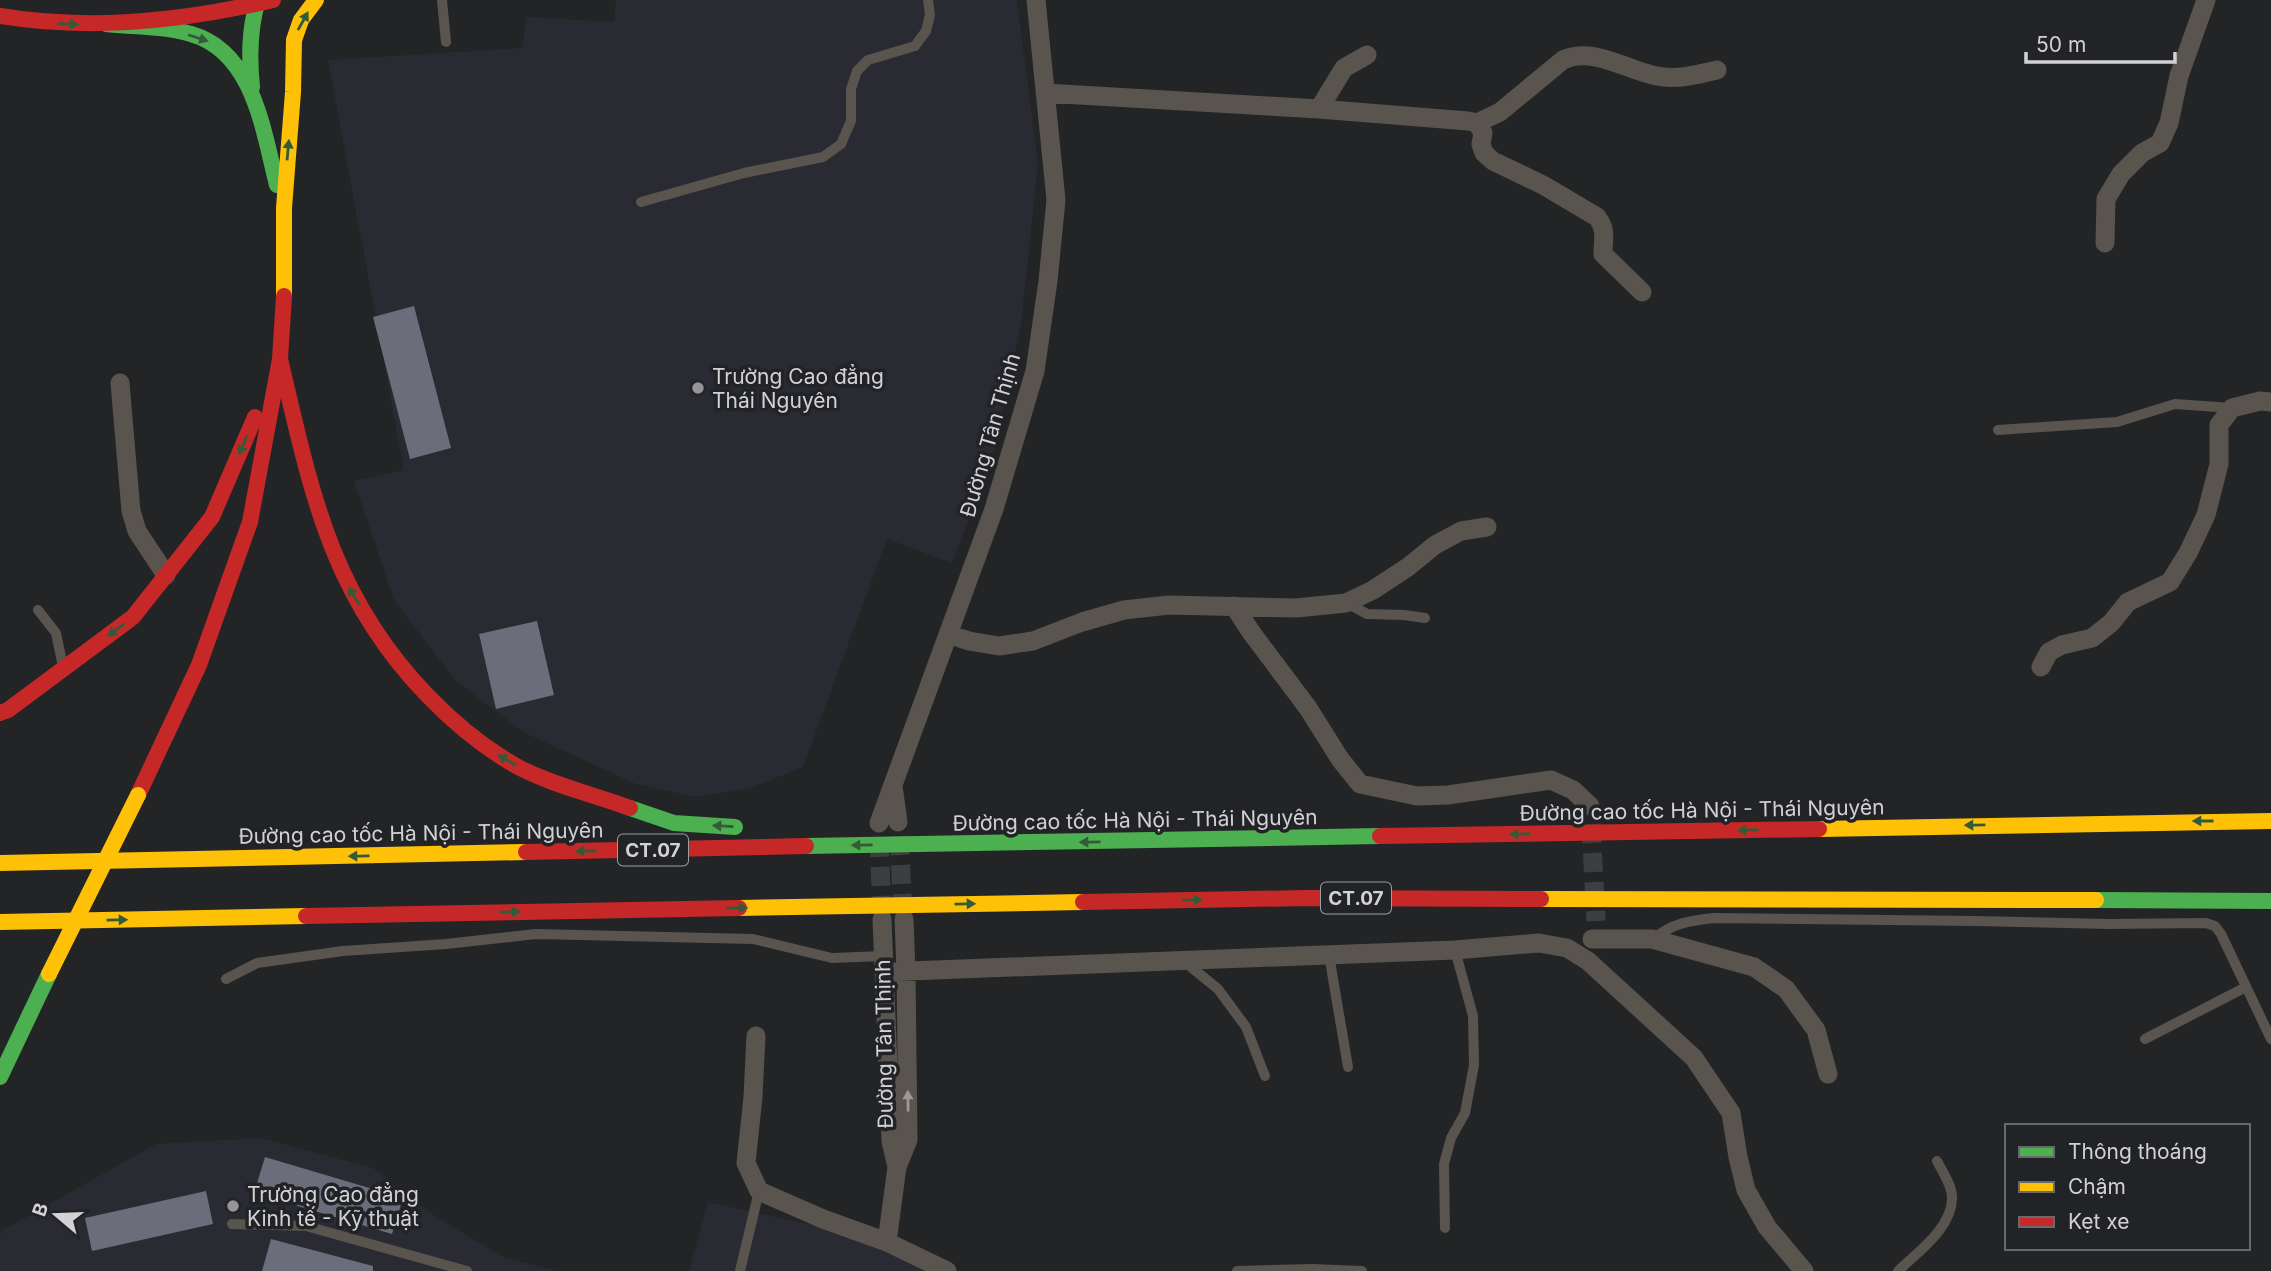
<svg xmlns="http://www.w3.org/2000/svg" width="2271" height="1271" font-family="Inter,sans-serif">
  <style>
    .built { fill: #2a2a33 }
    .building { fill: #6c6d7b }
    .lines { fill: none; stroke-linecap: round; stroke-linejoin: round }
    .street-tunnel { stroke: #3d3e40; stroke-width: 19; stroke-dasharray: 19 10; stroke-linecap: butt }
    .lane { stroke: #59544d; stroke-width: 10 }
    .street { stroke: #59544d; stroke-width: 19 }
    .fast { stroke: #4caf50; stroke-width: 16 }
    .slow { stroke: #ffc107; stroke-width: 16 }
    .jam { stroke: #c62828; stroke-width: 16 }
    .slow-bridge { stroke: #ffc107; stroke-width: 16 }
    .oneway { fill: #335b37 }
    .oneway2 { fill: #9c9998 }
    .poi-dot { fill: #959598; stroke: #222327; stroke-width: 2.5 }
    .labels { text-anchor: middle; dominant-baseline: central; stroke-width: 7; stroke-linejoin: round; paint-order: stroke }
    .shield { fill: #222327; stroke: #9d9ea1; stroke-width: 2 }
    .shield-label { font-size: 19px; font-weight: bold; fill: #d2d2d5 }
    .poi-label { font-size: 21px; fill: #d2d2d5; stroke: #222327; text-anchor: start }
    .street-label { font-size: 21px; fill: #d2d2d5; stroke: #222327 }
  </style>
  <rect width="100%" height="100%" fill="#232426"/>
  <path class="built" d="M616,0h401l21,164 -17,161 -27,126 -42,112 -65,-24 -84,228 -55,22 -53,8 -59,-13 -111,-51 -69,-52 -62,-81 -40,-119 50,-11 -76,-410 194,-12 4,-31 88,5z
    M261,1138l112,30 62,48 68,41 54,14h-557v-36l3,-5 153,-86z
    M708,1202l113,25 56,20 51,24h-239z"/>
  <path class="building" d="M414,306l37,142 -41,11 -37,-142z
    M537,621l17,74 -58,14 -17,-75z
    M265,1157l138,41 -11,36 -138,-41z
    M206,1191l7,33 -121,27 -7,-33z
    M271,1239l102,27v5h-111z"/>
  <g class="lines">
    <path class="street-tunnel" d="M1591,824l5,97
      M899,836l4,78
      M879,838l3,75"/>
    <path class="lane" d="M442,0l4,42
      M641,202l103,-29 79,-16 18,-13 10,-23v-32l6,-18 11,-11 47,-14 11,-15 4,-16 -2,-15
      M1998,430l119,-8 58,-18 57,4
      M1347,603l20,11 37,1 21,3
      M38,610l18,23 6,29
      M1653,939c20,-16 35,-18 61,-21l261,3 133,3 98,-1 9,3 6,8 50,105
      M1329,955l19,112
      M1186,963l32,26 28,38 19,49
      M226,979l31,-16 86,-12 103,-7 90,-10 217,5 79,19 51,-2
      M2145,1039l101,-52
      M232,1224l74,2 161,45
      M1445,1228l-1,-64 7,-26 14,-25 9,-48 -1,-49 -18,-66
      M740,1271l19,-80
      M1237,1271l74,-2 51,2
      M1898,1271c20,-19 55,-44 54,-74 0,-12 -10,-26 -15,-36"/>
    <path class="street" d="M1045,93l274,16 149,12 9,2 6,10 -2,11 3,9 9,8 50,24 54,32c10,13 6,22 6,37l39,38
      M1319,109l25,-41 23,-13
      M1477,123l23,-11 63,-52c33,-15 68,14 100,17 19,2 36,-3 54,-7
      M2105,243l1,-44 15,-25 21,-21 18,-10 9,-20 10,-47 27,-76
      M120,383l11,128 6,20 29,44
      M1234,606l17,26 57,76 32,51 20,25 57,12 31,-1 103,-15 22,10 17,16
      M948,634l21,7 30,5 34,-5 49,-19 42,-12 45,-5 127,3 50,-5 27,-13 35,-23 27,-22 26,-14 26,-4
      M2041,667l8,-15 13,-7 30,-7 19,-15 17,-21 42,-20 18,-29 18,-38 13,-51v-39l13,-17 28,-7 11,1
      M893,786l5,36
      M879,823l115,-314 41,-138 13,-90 8,-81 -20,-200
      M882,919l9,222 6,26
      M1592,939h60l102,28 32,22 30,41 12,44
      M884,972l571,-22 84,-7 28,5 21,13 106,97 37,55 7,44 8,33 21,37 37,44
      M756,1036l-3,61 -7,66 13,28 64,28 64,23 60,29
      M887,1242l10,-75 11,-27 -2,-168 -2,-53"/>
    <path class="fast" d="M106,24c28,3 58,2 85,10 63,18 72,97 86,151
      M252,87c-3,-30 -3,-58 6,-87
      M630,808l44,15 61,4
      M806,846l574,-10
      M2096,900l175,1
      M0,1077l49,-103"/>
    <path class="slow" d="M284,296v-88l9,-116 1,-52 7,-20 15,-20
      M1819,829l452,-8
      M0,863l526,-11
      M1541,899l555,1
      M739,908l344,-6
      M0,922l306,-6"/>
    <path class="jam" d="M0,16c90,15 184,5 273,-16
      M280,359c31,131 50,236 148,337 27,28 57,53 92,72 35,18 73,26 110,40
      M0,713l8,-3 125,-93 79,-100 43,-100
      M138,795l61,-130 51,-143 30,-163 4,-63
      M1380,836l439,-7
      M526,852l280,-6
      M1083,902l222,-4 236,1
      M306,916l433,-8"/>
    <path class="slow-bridge" d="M49,974l89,-179"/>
  </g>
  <defs><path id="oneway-solid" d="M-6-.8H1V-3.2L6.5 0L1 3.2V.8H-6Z" transform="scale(1.75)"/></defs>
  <g class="oneway">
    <use href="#oneway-solid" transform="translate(303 21) rotate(-61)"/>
    <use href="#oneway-solid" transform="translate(68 24) rotate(2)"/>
    <use href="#oneway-solid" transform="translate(198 38) rotate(18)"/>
    <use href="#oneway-solid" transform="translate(288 150) rotate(-85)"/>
    <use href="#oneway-solid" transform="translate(243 445) rotate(113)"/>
    <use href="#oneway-solid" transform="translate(354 596) rotate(-121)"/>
    <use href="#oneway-solid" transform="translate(116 630) rotate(143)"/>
    <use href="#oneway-solid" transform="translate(507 760) rotate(-149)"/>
    <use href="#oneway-solid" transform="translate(2203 821) rotate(180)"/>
    <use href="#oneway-solid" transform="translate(1975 825) rotate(179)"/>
    <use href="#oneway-solid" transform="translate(723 826) rotate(-177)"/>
    <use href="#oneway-solid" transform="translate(1748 830) rotate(179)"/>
    <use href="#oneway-solid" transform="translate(1520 834) rotate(179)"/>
    <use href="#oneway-solid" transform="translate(1090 842) rotate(179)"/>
    <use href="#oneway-solid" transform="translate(862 845) rotate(179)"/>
    <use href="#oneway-solid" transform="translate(586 851) rotate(179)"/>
    <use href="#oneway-solid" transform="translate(359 856) rotate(179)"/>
    <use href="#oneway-solid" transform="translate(1192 900) rotate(-1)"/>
    <use href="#oneway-solid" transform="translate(965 904) rotate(-1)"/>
    <use href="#oneway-solid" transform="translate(737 908) rotate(-1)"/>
    <use href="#oneway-solid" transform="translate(510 912) rotate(-1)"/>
    <use href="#oneway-solid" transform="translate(117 920) rotate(-1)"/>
  </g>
  <use class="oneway2" href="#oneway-solid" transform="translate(908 1101) rotate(-91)"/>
  <g class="poi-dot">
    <circle cx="698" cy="388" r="7"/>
    <circle cx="233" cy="1206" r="7"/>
  </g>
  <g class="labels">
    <g class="shield">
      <rect x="618" y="834.5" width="70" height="31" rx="5"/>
      <rect x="1321" y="882.5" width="70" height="31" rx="5"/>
    </g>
    <g class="shield-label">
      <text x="653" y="850">CT.07</text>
      <text x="1356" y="898">CT.07</text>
    </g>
    <g class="poi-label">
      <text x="712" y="376">Trường Cao đẳng<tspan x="712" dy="24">Thái Nguyên</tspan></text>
      <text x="247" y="1194">Trường Cao đẳng<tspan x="247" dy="24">Kinh tế - Kỹ thuật</tspan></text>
    </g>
    <g class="street-label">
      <text transform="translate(990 435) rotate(-74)">Đường Tân Thịnh</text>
      <text transform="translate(1702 810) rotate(-1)">Đường cao tốc Hà Nội - Thái Nguyên</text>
      <text transform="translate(1135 820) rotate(-1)">Đường cao tốc Hà Nội - Thái Nguyên</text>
      <text transform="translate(421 833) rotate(-1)">Đường cao tốc Hà Nội - Thái Nguyên</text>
      <text transform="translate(884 1044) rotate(-91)">Đường Tân Thịnh</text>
    </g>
  </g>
  <rect x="2005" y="1124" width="245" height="126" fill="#222327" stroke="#68696d" stroke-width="2"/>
  <rect x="2019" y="1147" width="35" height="10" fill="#4caf50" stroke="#68696d" stroke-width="2"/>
  <text x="2068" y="1159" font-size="21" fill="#d2d2d5">Thông thoáng</text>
  <rect x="2019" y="1182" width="35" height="10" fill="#ffc107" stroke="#68696d" stroke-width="2"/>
  <text x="2068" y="1194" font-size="21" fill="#d2d2d5">Chậm</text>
  <rect x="2019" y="1217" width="35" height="10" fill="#c62828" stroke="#68696d" stroke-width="2"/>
  <text x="2068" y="1229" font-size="21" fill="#d2d2d5">Kẹt xe</text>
  <g transform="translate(56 1215) rotate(289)" stroke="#222327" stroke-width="5" paint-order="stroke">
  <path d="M0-5L12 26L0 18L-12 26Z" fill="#d2d2d5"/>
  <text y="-10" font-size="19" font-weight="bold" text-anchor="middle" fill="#d2d2d5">B</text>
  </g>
  <path d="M2026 52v10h149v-10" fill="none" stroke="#d2d2d5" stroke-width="3.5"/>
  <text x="2036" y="52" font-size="21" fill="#d2d2d5" stroke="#222327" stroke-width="5" paint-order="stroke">50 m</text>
</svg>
